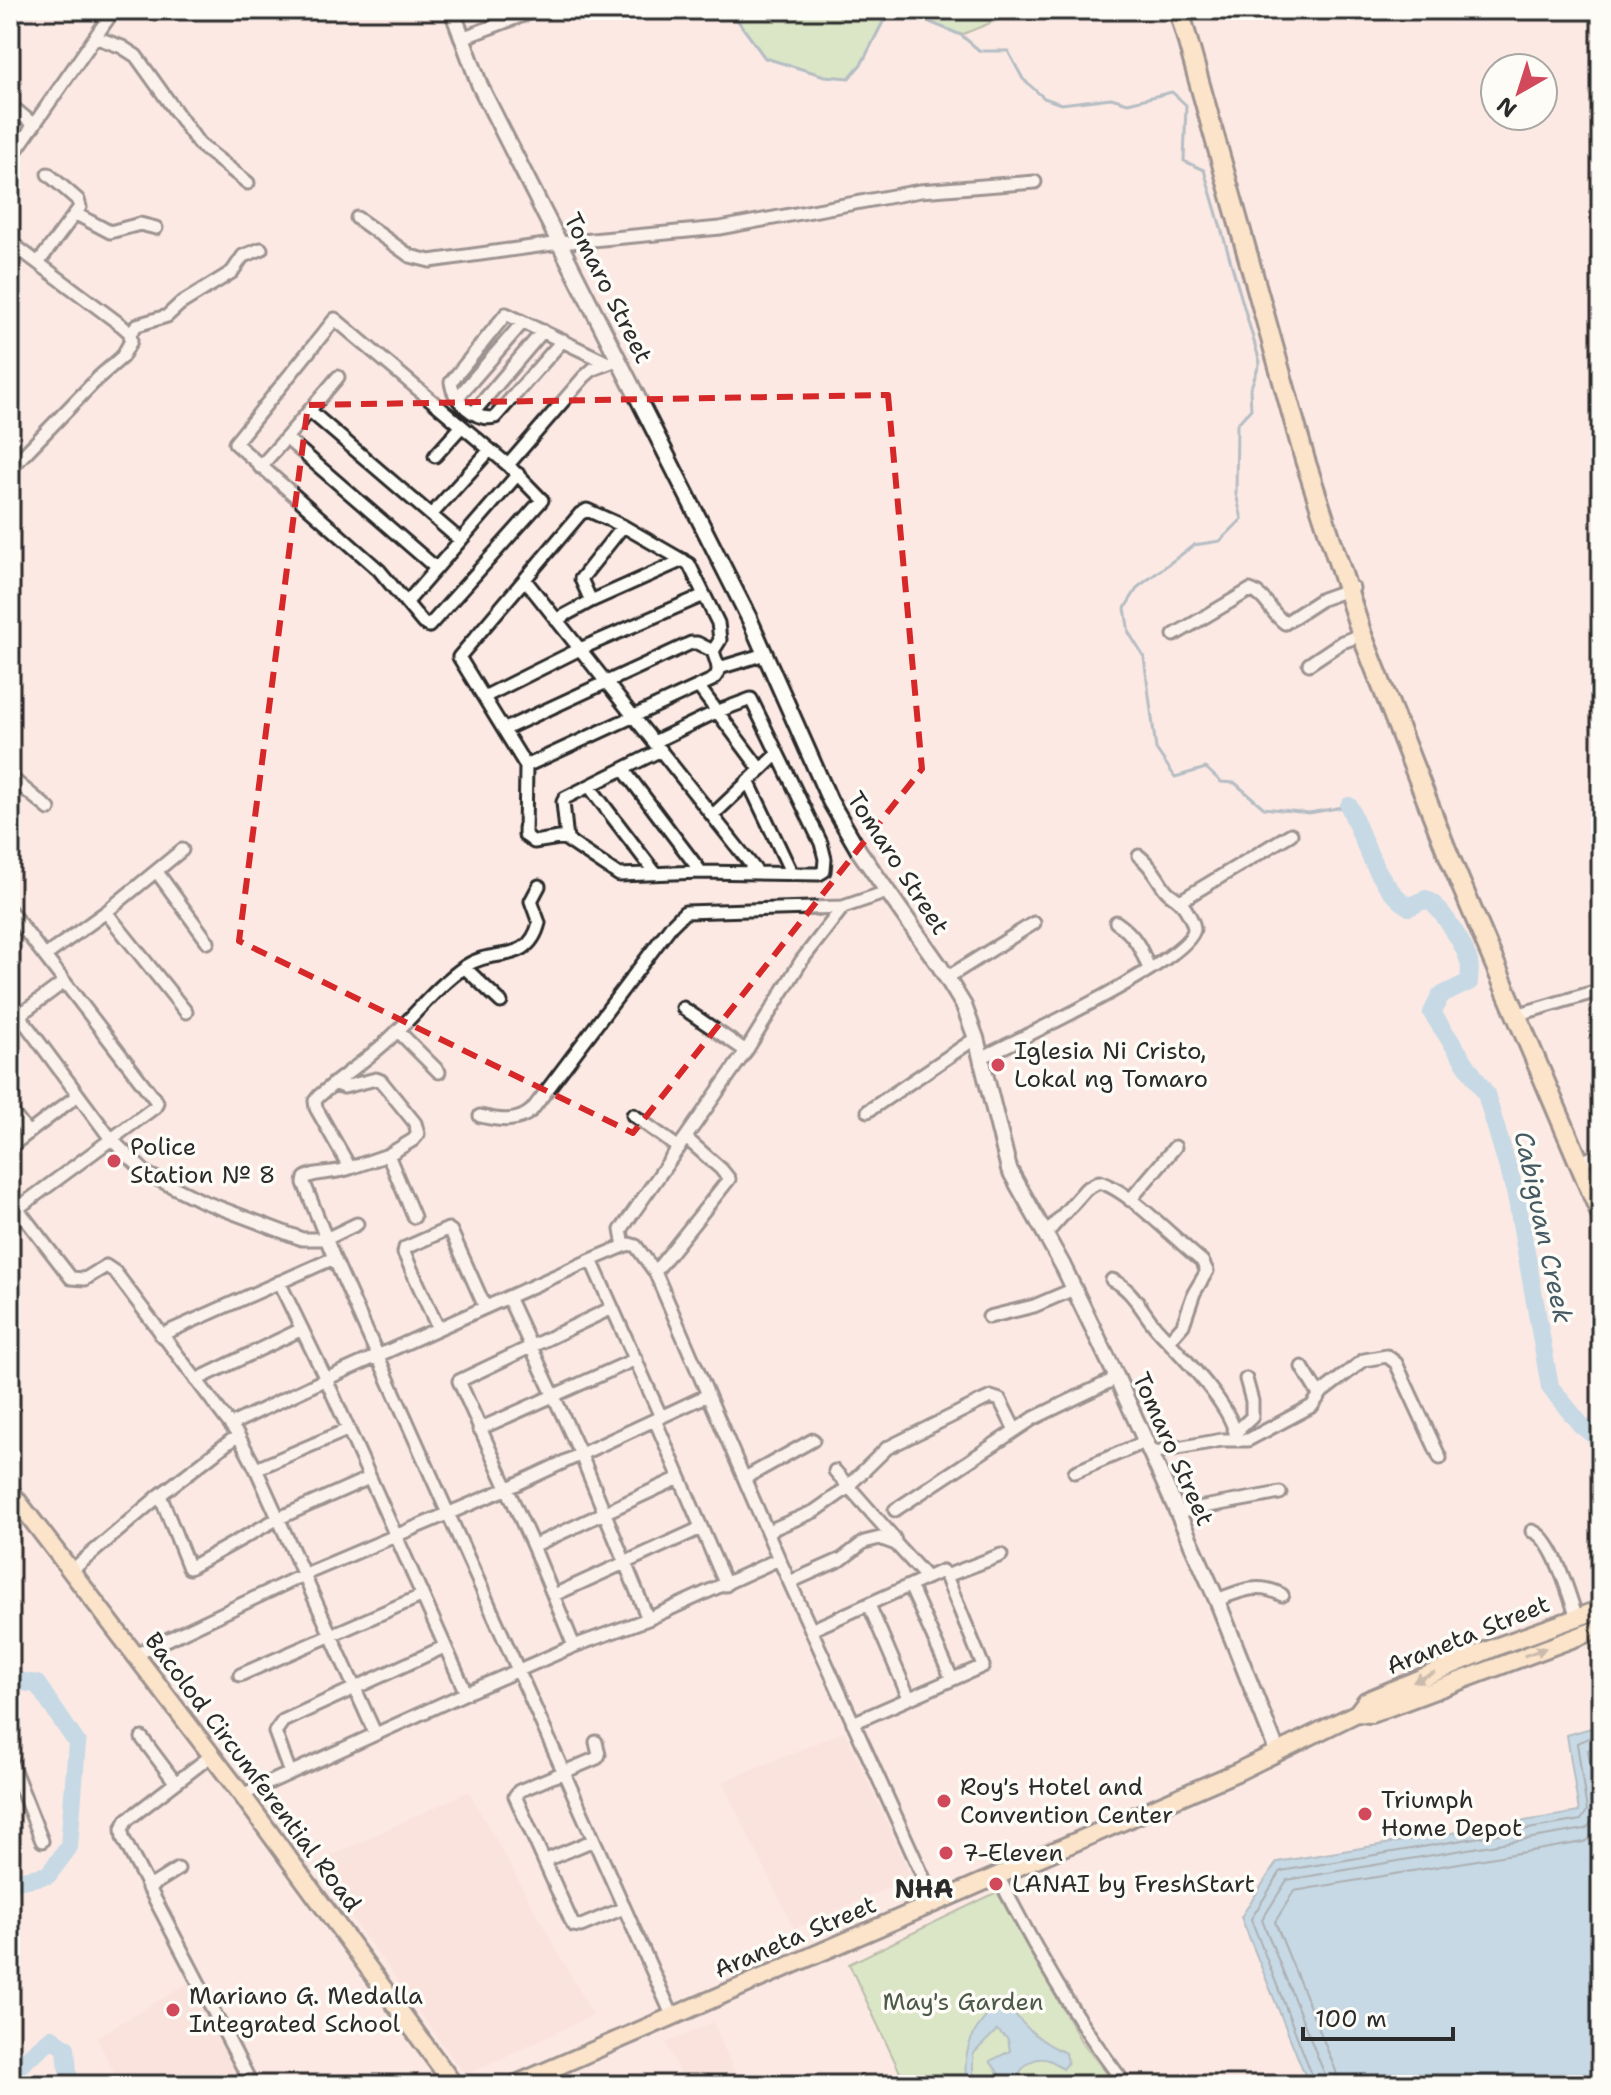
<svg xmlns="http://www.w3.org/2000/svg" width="1611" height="2095" font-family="'Shantell Sans',sans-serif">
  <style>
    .built { fill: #fbdcd6 }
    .green { fill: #b2e2a2; stroke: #6e8666; stroke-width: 2 }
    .water { fill: #85c6e6; stroke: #61889b; stroke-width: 2 }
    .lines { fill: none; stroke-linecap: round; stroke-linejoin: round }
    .shore { stroke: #4f6976; stroke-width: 2 }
    .stream { stroke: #61889b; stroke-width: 3 }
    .river { stroke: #85c6e6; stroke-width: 18 }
    .minor-casing { stroke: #2b2b2b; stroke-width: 17 }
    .tertiary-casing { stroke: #2b2b2b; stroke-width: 20 }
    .primary-casing { stroke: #2b2b2b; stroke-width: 22 }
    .trunk-casing { stroke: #2b2b2b; stroke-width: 24 }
    .minor { stroke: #fdfcf7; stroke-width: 11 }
    .tertiary { stroke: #fdfcf7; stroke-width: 14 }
    .primary { stroke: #faddab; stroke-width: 16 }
    .trunk { stroke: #faddab; stroke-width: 18 }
    .oneway { fill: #92846b }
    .marked { fill: none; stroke: #d62828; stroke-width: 6; stroke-dasharray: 16 10; stroke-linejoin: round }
    .poi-dot { fill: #d1495b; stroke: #fdfcf7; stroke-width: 3 }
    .labels { text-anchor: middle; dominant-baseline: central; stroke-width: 7; stroke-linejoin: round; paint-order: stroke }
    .street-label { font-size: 24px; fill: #2b2b2b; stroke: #fdfcf7 }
    .poi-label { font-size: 24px; fill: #2b2b2b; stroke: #fdfcf7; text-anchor: start }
    .park-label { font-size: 24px; fill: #4d5949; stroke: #fdfcf7 }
    .water-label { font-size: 26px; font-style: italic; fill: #465a63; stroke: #fdfcf7 }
    .neighbourhood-label { font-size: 26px; font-weight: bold; fill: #2b2b2b; stroke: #fdfcf7 }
  </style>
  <rect width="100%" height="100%" fill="#fce9e4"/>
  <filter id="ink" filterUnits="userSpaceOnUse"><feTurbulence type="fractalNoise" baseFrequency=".0125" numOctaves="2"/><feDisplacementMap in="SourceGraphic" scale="16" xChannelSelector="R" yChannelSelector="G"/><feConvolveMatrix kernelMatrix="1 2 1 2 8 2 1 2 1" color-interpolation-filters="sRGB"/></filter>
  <g filter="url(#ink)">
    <path class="built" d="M845,1731l67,147 -118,51 -72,-147z
      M469,1791l124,224 -128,61 -152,-212z
      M190,1982l52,103h-122l-24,-48z
      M713,2022l28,63h-57l-18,-42z"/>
    <path class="green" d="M730,10h292l-61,25 -58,-24 -18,8 -23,44 -13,15 -24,-2 -60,-18z
      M997,1892l84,149 35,44h-210l-57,-121z"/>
    <path class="water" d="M1601,1725v360h-292l-68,-168 36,-55 302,-50 -12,-77z
      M1001,2005l8,1c14,21 35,38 57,47l2,10 -5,6c-21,-19 -40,-10 -49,16h-9l-6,-4 1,-6 -10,-14 20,-10 -2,-12 -11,-9 -24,24v18l7,13h-13c-6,-33 6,-62 34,-80z"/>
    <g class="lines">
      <path class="shore" d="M1316,2085l-65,-166 30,-48 300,-51 6,-9 -10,-68 24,-10
        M1326,2085l-1,-10 -63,-155 25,-40 298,-51c22,-15 6,-56 3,-79l13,-6
        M1338,2085l-2,-14 -61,-149 19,-31 290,-49 17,-10"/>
      <path class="stream" d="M730,10l35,48 60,18 24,2 13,-15 26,-51 15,-1 58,24 19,16h28l15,28 21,19 17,6 50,-6 17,5 44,-11 14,13 -2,56 20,9 56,192 -10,28 1,19 -14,15 -1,70 6,25 -22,22 -26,4 -56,42 -13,21 4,25 15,24 12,92 19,28 31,-9 15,14 14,1 29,25 45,5 40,-7"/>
      <path class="river" d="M1349,806c15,34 28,80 60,101l17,-8c14,6 39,47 43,63 2,6 0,14 0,20l-29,14 -8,17 54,81 30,101 34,192 31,38 20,16
        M10,1680l27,4 40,59 -8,104 -21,28 -31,6 -7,-7
        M10,2073l42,-35 14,10 3,37"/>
      <defs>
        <path id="minor" d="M95,37l27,10 14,9 63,88 49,39
          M462,38l75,-28
          M10,105l24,20
          M10,159l104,-149
          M76,214l34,18 30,-8 16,4
          M357,218l53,38 20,5 130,-18 160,-15 200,-37 115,-9
          M10,242l111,83 9,8 1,8 -9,16 -22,19 -90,93
          M38,263l42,-56 -2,-7 -30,-26
          M335,319l173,146 34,35 -113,126 -6,-3 -44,-53 -144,-127z
          M130,333l7,-8 30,-9 13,-12 52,-32 11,-16 18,-7
          M563,340l-68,77c-20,5 -42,-17 -44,-35l55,-68 102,49
          M458,397l65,-75
          M310,411l150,129
          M473,413l70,-82
          M286,438l52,-61
          M435,456l27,-30
          M508,465l76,-88 9,-8 18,-7
          M260,467l26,-29 150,130
          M431,515l59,-65
          M623,526l-42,53 10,22 92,-41
          M525,580l232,292
          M408,601l110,-127
          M556,620l35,-19
          M1174,635l76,-45c17,6 21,24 35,33l37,-24 31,-11
          M1309,664l33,-22 23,-8
          M719,668l46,-14
          M698,686l62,83
          M484,697l96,-48 124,-54
          M505,729l186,-86h6l16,8 7,-11 -2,-17 -29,-59 -66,-38 -36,-16 -7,4 -121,143 67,109 -1,69 9,7 31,-5
          M654,742l62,-30 35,-13 70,144 4,16 -1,12 -5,3 -118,-2 -82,3 -52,-35 -4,-38 2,-4 96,-48
          M526,766l186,-86c11,-8 4,-18 1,-29
          M623,769l78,103
          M10,777l39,32
          M748,781l44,93
          M589,786l67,88
          M713,815l64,-61
          M157,872l51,70
          M539,886l-8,15 8,22c-11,43 -46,24 -73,43 -31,21 -53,52 -80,76 -21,19 -45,35 -67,54l-4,5 1,7 34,60c-15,6 -35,3 -45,10l-1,5 30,75 339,759
          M1180,901l111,-67
          M10,911l147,191 -2,5 -145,107
          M106,912l76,-62
          M1116,922c19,13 25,26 33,47
          M45,956l61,-44 80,100
          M464,967l37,35
          M948,977l86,-54
          M10,1003l101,136 36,35 55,27 100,38h24l31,-15
          M683,1008l63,43
          M1516,1015l85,-25
          M10,1022l54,-40
          M398,1031l41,41
          M981,1058c30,-15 215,-101 213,-130 -1,-7 -9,-22 -15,-27 -4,-5 -10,-6 -14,-12 -9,-12 -13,-23 -26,-33
          M334,1083l10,4 32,-8 5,2 34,42 3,11 -5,6 -25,15
          M10,1110l18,23
          M868,1111l108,-73
          M633,1115l46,33
          M480,1116c18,4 37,8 52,-6l139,-184 14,-14 158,-5 44,-15
          M10,1147l68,-52
          M1579,1163l22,-10
          M350,1168l38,-13 26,62
          M1130,1200l45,-53
          M17,1208l54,70 14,1 21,-13 9,6 123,163 18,34 119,264
          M1045,1235l41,-46 13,-7c29,7 76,58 103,79l5,10 -13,22 -11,32 -14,16
          M624,1246l-3,-16 125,-179 56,-91 41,-53
          M591,1260l70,157
          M655,1272l74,-93 -8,-10 -35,-31
          M1112,1280c20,8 31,33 45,49 22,24 78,79 79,110
          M279,1282l47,97 140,314
          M508,1297l73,158 67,164
          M989,1317l45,-11 40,-17
          M438,1328l-34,-75 1,-5 43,-19 3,2 34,76
          M161,1335l173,-77
          M1302,1367l17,28
          M196,1380l106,-51
          M655,1420l71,165
          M232,1424l94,-45 265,-119 38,-16 7,2 19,26 124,287 156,344
          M479,1429l157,-70
          M1236,1432l16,-15v-16l-6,-22
          M1150,1453l72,-13h26l64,-34 10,-14 42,-32 23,-4 9,7 44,95
          M256,1469l91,-39
          M835,1471l59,67 2,6
          M1075,1472l70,-30
          M745,1478l68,-38
          M160,1495l29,73 88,-49 92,-41
          M895,1510l139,-92 83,-40
          M1176,1512l104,-19
          M768,1531l47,-20 27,-19 45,-44 95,-47 9,-4 9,3 15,30
          M1532,1531c22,7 37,65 45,87
          M533,1546l146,-68
          M71,1571l89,-76 78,-60
          M946,1576l55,-21
          M790,1582l52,-23 22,-17 16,-4 16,6 31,34
          M910,1586l42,93
          M554,1595l147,-67
          M1217,1600c23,-9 41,-18 65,-5
          M869,1605l40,93
          M811,1630l131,-59 4,5 37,90 -130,57
          M574,1646l-41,-100 -74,-165 153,-73
          M135,1655l168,-80 203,-86 202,-94
          M240,1675l181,-79
          M142,1738l33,44
          M596,1742l3,13 -2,3 -78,33 -4,5 58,129 8,1 43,-18
          M212,1755l-85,65 -5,9 1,9 129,247
          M10,1760l32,81
          M290,1773l-15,-41 8,-11 161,-74
          M242,1795l224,-102 108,-47 74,-27 131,-60
          M546,1860l48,-20
          M998,1876c37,73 77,144 128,209
          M148,1888l30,-19"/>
        <path id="tertiary" d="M452,10l28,76 269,532 81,183 29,50 80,114 25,41 12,32 33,131 54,97 54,112 100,222 60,151"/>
        <path id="primary" d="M10,1491l232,304 212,290
          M1357,1713l14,1 230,-86
          M514,2085l723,-313 120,-59 9,-12 132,-55 103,-37"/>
        <path id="trunk" d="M1179,10l126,450 57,175 84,214 155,365"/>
      </defs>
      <use href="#minor" class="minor-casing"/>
      <use href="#tertiary" class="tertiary-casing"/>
      <use href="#primary" class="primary-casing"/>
      <use href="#trunk" class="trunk-casing"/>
      <use href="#minor" class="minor"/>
      <use href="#tertiary" class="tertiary"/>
      <use href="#primary" class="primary"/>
      <use href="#trunk" class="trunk"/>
    </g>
    <defs><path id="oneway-solid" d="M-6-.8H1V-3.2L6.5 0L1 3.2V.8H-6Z" transform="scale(2)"/></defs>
    <g class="oneway">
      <use href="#oneway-solid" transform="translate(1535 1652) rotate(-20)"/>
      <use href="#oneway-solid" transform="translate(1424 1677) rotate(157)"/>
    </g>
  </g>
  <path d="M0 0H1611V2095H0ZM888,395l34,374 -289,364 -394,-192 69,-536z" fill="#fce9e4" fill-opacity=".55" fill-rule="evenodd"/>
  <path class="marked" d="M888,395l34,374 -289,364 -394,-192 69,-536z"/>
  <g class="poi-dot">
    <circle cx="998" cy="1065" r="8"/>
    <circle cx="114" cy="1161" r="8"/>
    <circle cx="944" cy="1801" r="8"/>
    <circle cx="1365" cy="1814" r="8"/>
    <circle cx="946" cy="1853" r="8"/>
    <circle cx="996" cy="1884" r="8"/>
    <circle cx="173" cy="2010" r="8"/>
  </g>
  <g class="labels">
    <g class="street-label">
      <text transform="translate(608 288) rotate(63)">Tomaro Street</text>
      <text transform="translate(898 863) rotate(57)">Tomaro Street</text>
      <text transform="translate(1173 1449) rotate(66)">Tomaro Street</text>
      <text transform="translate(1468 1635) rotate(-22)">Araneta Street</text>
      <text transform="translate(253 1772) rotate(53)">Bacolod Circumferential Road</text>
      <text transform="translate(795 1937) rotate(-23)">Araneta Street</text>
    </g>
    <g class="poi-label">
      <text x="1014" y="1051">Iglesia Ni Cristo,<tspan x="1014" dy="28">Lokal ng Tomaro</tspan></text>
      <text x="130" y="1147">Police<tspan x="130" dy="28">Station № 8</tspan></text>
      <text x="960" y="1787">Roy's Hotel and<tspan x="960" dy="28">Convention Center</tspan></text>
      <text x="1381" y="1800">Triumph<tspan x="1381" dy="28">Home Depot</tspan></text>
      <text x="962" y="1853">7-Eleven</text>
      <text x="1012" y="1884">LANAI by FreshStart</text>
      <text x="189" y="1996">Mariano G. Medalla<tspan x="189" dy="28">Integrated School</tspan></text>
    </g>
    <g class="park-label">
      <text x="963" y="2002">May's Garden</text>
    </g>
    <g class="water-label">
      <text transform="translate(1544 1227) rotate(78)">Cabiguan Creek</text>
    </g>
    <g class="neighbourhood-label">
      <text x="924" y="1888">NHA</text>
    </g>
  </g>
  <rect width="1611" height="2095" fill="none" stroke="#fdfcf7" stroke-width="40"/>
  <rect x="20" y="20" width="1571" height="2055" fill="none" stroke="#2b2b2b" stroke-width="3" filter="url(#ink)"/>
  <g transform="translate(1519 92) rotate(219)"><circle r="38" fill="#fdfcf7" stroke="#a9a8a5" stroke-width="2"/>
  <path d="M0-6L14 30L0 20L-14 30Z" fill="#d1495b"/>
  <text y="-12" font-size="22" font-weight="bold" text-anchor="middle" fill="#2b2b2b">N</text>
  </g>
  <path d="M1303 2027v12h150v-12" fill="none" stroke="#2b2b2b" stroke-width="4"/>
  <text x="1315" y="2027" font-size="24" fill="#2b2b2b" stroke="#fdfcf7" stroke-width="6" paint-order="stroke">100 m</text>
</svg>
